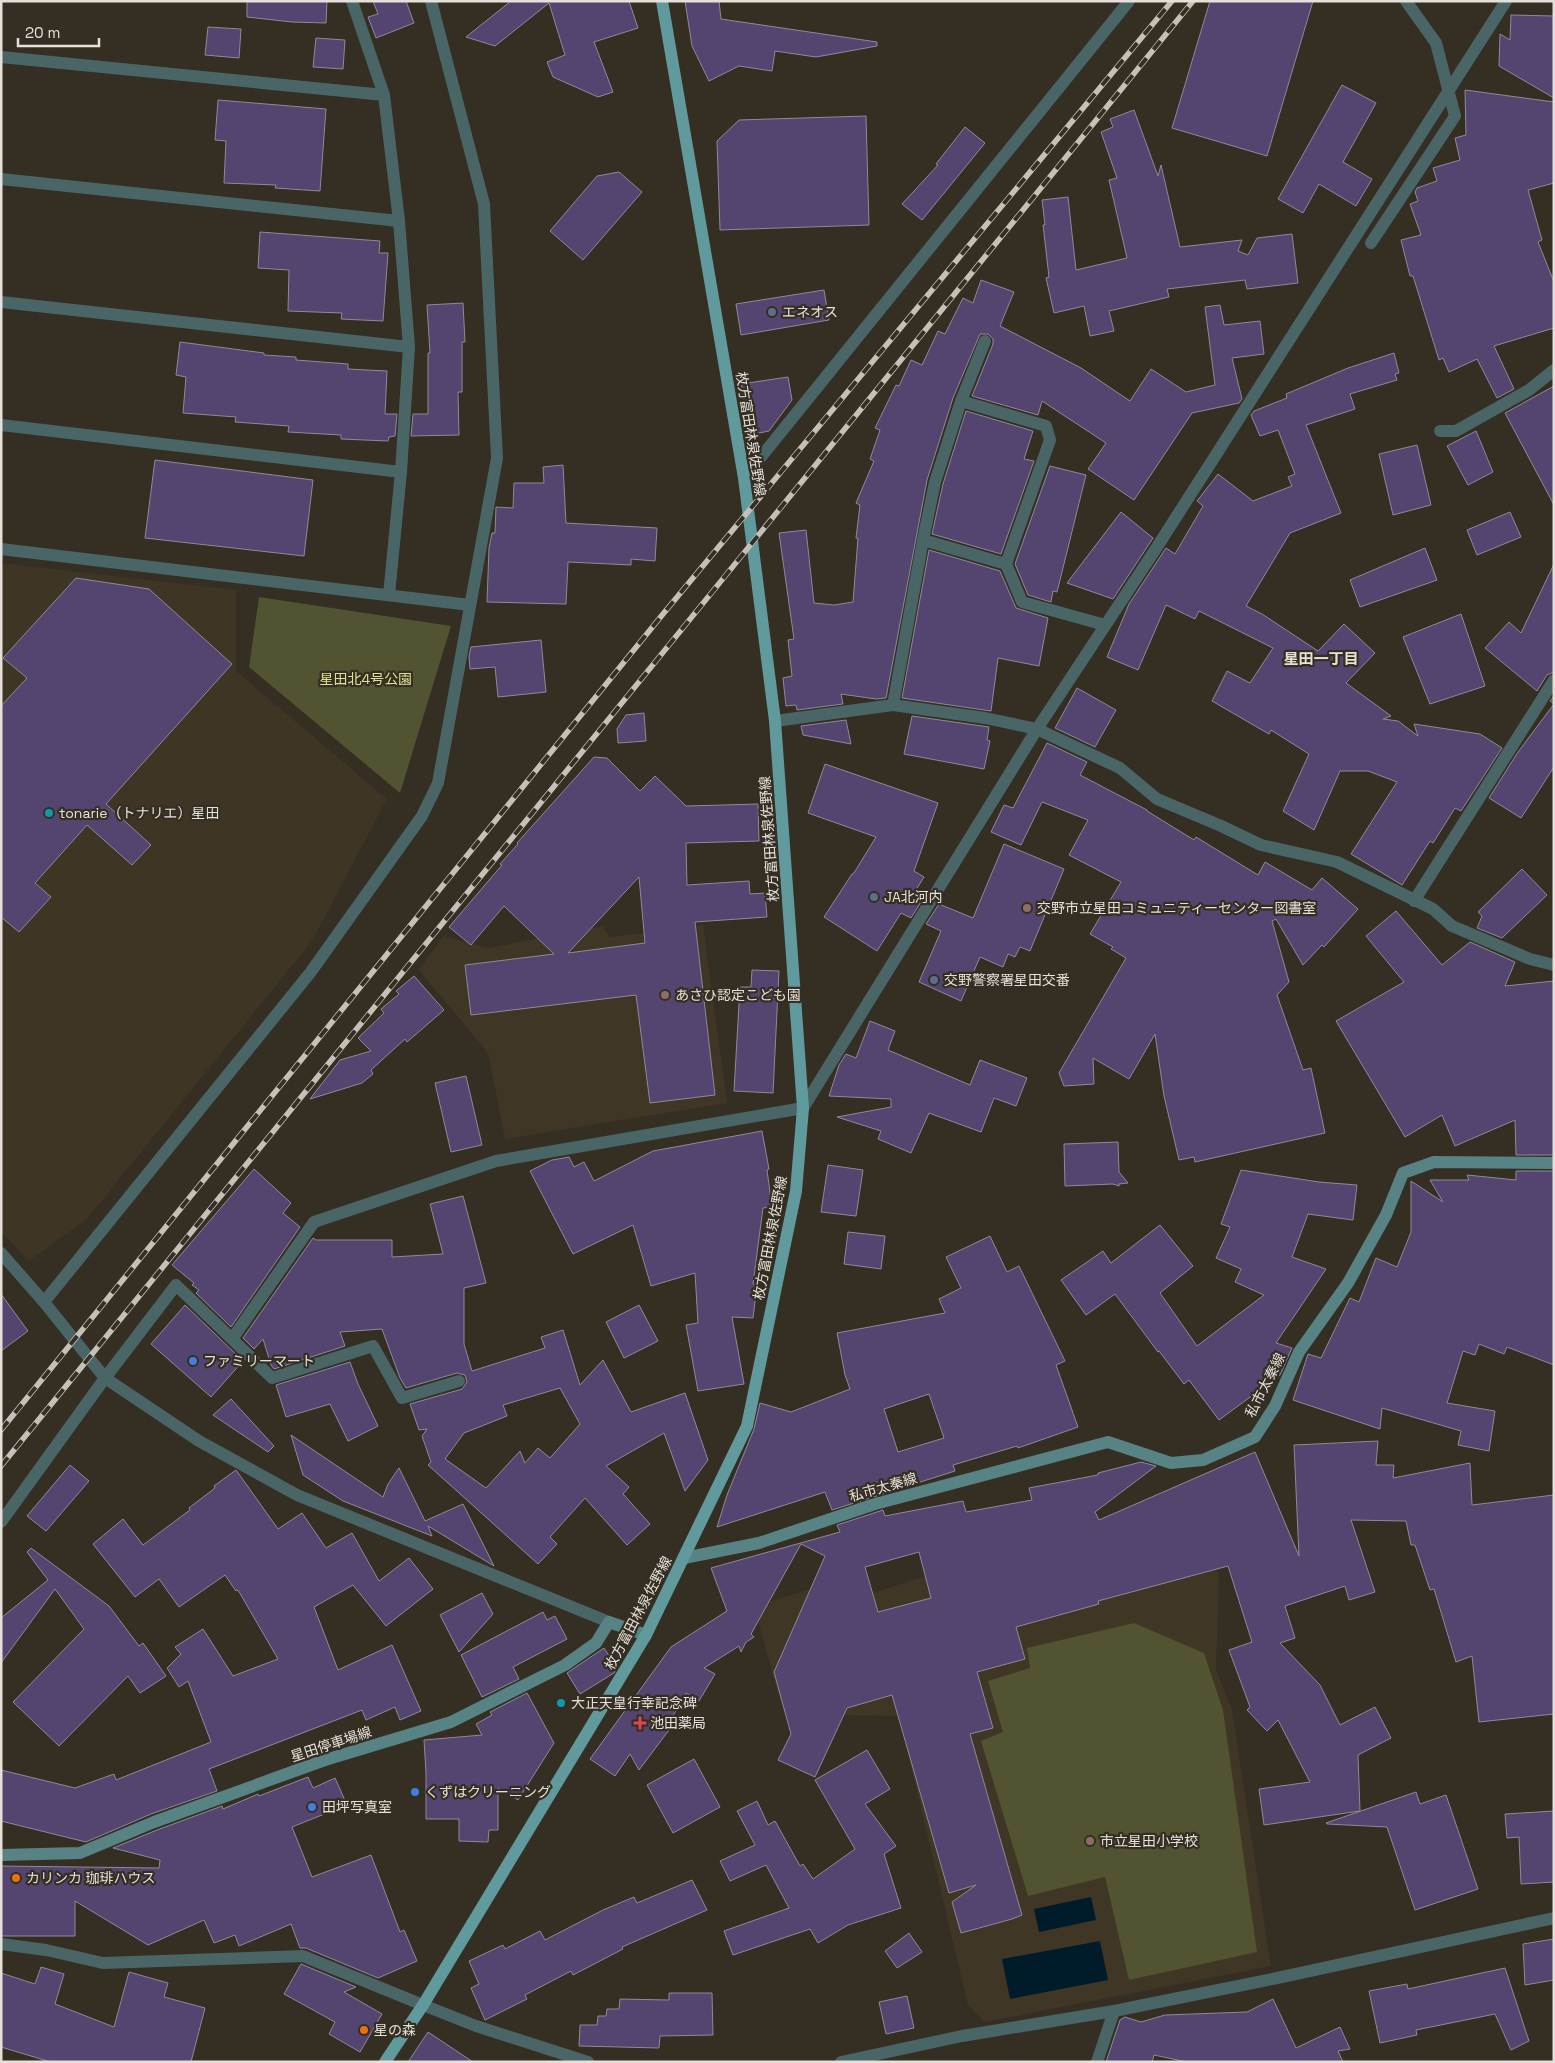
<svg xmlns="http://www.w3.org/2000/svg" width="1555" height="2063" font-family="'Space Grotesk','Noto Sans JP',sans-serif">
  <style>
    .commercial { fill: #3f3525 }
    .built { fill: #403625 }
    .park { fill: #515331 }
    .water { fill: #001c2a }
    .building { fill: #544570; stroke: #8e8a97; fill-rule: evenodd }
    .lines { fill: none; stroke-linecap: round; stroke-linejoin: round }
    .minor { stroke: #4a6566; stroke-width: 12 }
    .tertiary { stroke: #4a6566; stroke-width: 12 }
    .secondary { stroke: #578384; stroke-width: 12 }
    .primary { stroke: #609a9c; stroke-width: 12 }
    .rail-casing { stroke: #c5c1b9; stroke-width: 5.5 }
    .rail { stroke: #342e23; stroke-width: 4; stroke-dasharray: 11; stroke-linecap: butt }
    .service-dot { fill: #5c6f8a; stroke: #342e23; stroke-width: 2 }
    .culture-dot { fill: #0f9aa8; stroke: #342e23; stroke-width: 2 }
    .education-dot { fill: #8d6e63; stroke: #342e23; stroke-width: 2 }
    .shop-dot { fill: #3f7fe0; stroke: #342e23; stroke-width: 2 }
    .health-dot { fill: #e0444e; stroke: #342e23; stroke-width: 2 }
    .food-dot { fill: #e8710a; stroke: #342e23; stroke-width: 2 }
    .labels { text-anchor: middle; dominant-baseline: central; stroke-width: 4.5; stroke-linejoin: round; paint-order: stroke }
    .poi-label { font-size: 14px; fill: #e5e1da; stroke: #342e23; text-anchor: start }
    .street-label { font-size: 14px; fill: #e5e1da; stroke: #342e23 }
    .park-label { font-size: 14px; fill: #dee191; stroke: #342e23 }
    .neighbourhood-label { font-size: 15px; font-weight: bold; fill: #e8e0d2; stroke: #342e23 }
  </style>
  <rect width="100%" height="100%" fill="#342e23"/>
  <path class="commercial" d="M1,563l235,27v81l151,128 -75,142 -225,278 -58,42 -28,-29z"/>
  <path class="built" d="M703,925l24,178 -222,36 -17,-86 -69,-83 24,-34 46,12 113,-22 8,11z
    M1208,1536l11,42 -3,91 16,41 39,256 -286,56 -17,-17 -69,-289 -58,-1 -46,-10 -15,-5 -26,-94 98,-29 8,20 158,-50z"/>
  <path class="park" d="M259,597l192,29 -51,167 -151,-126z
    M1134,1623l70,30 19,57 34,242 -128,28 -24,-103 -77,19 -47,-155 22,-9 -15,-51 42,-13 -3,-20z"/>
  <path class="water" d="M1091,1897l5,23 -57,12 -5,-23z
    M1100,1941l8,39 -98,19 -8,-40z"/>
  <path class="building" d="M247,1h80l-1,22 -34,-1 -45,-5z
    M373,1h33l8,22 -38,15 -8,-21 10,-3z
    M511,1h118l9,27 -44,14 19,50 -15,5 -45,-20 -6,-15 18,-7 -16,-52 -54,43 -29,-9z
    M685,1h34l2,18 156,23v4l-61,11 -41,-6 -3,20 -33,-5 -30,15 -17,-35z
    M1210,1h103l-46,155 -95,-28z
    M1511,15l43,1v82l-55,-32 1,-32 10,6z
    M208,27l33,2 -2,29 -34,-3z
    M316,38l29,2 -2,29 -30,-2z
    M1342,85l34,18 -33,59 29,17 -16,27 -37,-22 -16,29 -25,-14z
    M1465,90l89,12v81l-26,7 14,50 -4,2 16,40v46l-60,18 20,43 -17,9 -20,-39 -28,13 -6,-14 -4,2 -26,-84h-3l-9,-36 20,-5 -11,-31 8,-3 -3,-9 2,-4 20,-7 -4,-13 27,-8 -5,-22 11,-3z
    M218,100l108,9 -6,82 -45,-3 1,-3 -52,-2 2,-42 -11,-1z
    M1134,110l24,66 3,-11 19,82 62,-7 -4,11 10,4 9,-17 35,-4 6,49 -51,6 -2,-9 -78,9 2,8 -60,14 5,20 -24,5 -6,-30 -30,7 -8,-35 3,-1 -6,-52h2l-3,-25 26,-3 8,73 51,-12 -18,-78 8,-2 -16,-46 12,-5 -3,-8z
    M866,116l3,109 -149,5 -3,-89 22,-21z
    M965,127l20,16 -63,77 -20,-16 36,-39 -2,-1z
    M619,172l23,20 -59,68 -33,-29 47,-55z
    M260,232l120,9 -1,12h9l-5,68 -42,-2 1,-6 -54,-2 1,-41 -31,-2z
    M981,280l33,12 -14,34 81,42 49,33 21,-32 35,23 29,-7 -10,-78 15,-2 4,20 36,-4 4,33 -32,4 10,41 -3,4 -47,10 -58,87 -46,-31 18,-26 -64,-42 -4,14 -66,-19 21,-52v-5l-5,-5h-8l-27,64 -26,82 -41,218 -10,1 -35,-5 2,10 -46,6 -1,-5 -10,1 -3,-28 9,-2 -4,-36 6,-1 -15,-106 27,-3 8,73 20,2 19,-3 5,-64h-2l4,-33 -4,-2 18,-42 -4,-2 10,-29 -5,-2 21,-43 3,1 12,-26 11,5 16,-34 7,3 18,-36 10,5z
    M824,290l5,30 -88,15 -5,-31z
    M463,303l2,39h-3v50h-4l1,43 -48,1 2,-22h15v-61h2l-3,-48z
    M180,342l84,11v2l32,2v3l52,4v5l39,2 -2,43h12l-2,22 -6,1 -1,4 -47,-2v-4l-53,-3 1,-6 -54,-4 1,-5 -53,-4 3,-36 -10,-2z
    M1394,353l5,20 -4,1 2,6 -47,14 5,15 -49,16 35,88 -51,20 -44,73 16,8 56,37 26,-27 31,29 -29,30 45,33 -8,3 15,2 20,15 -4,-12 66,10 22,14 -41,63 -6,-3 -22,35 -3,-2 -28,44 -51,-31 46,-72 -29,-11h-28l-26,59 -31,-19 26,-57 -38,-24 -2,4 -57,-33 15,-30 23,12 23,-35 -74,-37 -4,8 -29,-14 -28,65 -31,-13 22,-53 37,-56 9,6 28,-48 -6,-5 21,-27 35,27 39,-15 -4,-9 7,-3 -17,-44 -18,6 -9,-21 3,-4 33,-13 -1,-4 62,-26z
    M788,377l4,23 -23,31 -20,4 -8,-51z
    M1554,386v119l-49,-92z
    M966,411l67,20 -9,28 10,2 -33,93 -69,-20 11,-50z
    M1476,431l17,41 -25,13 -21,-39z
    M1417,445l14,60 -38,10 -14,-61z
    M155,460l158,20 -9,76 -159,-18z
    M563,465l3,58 91,5 -2,33 -24,-2v6l-63,-3 -2,42 -79,-2 2,-54 3,-15h3l1,-26 17,1 1,-25h30l-1,-16z
    M1050,466l36,9 -29,117 -4,-1 -2,11 -23,-7 -13,-31z
    M1121,512l32,26 -40,61 -46,-16z
    M1510,512l11,25 -44,18 -10,-25z
    M1425,548l12,32 -77,27 -10,-27z
    M929,550l71,21 16,37 32,10 -9,48 -41,-8 -7,53 -89,-13z
    M1554,564v108l-7,3 -10,16 -52,-43 24,-26 12,11z
    M76,578l73,11 83,75 -126,140 45,41 -19,20 -45,-40 -52,58 16,14 -32,35 -18,-15v-211l26,-28 -24,-20z
    M1461,614l24,72 -55,18 -27,-67z
    M541,640l5,52 -48,5 -3,-30 -25,2 -1,-13 2,-9z
    M1077,688l39,22 -21,37 -40,-19z
    M1554,696v71l-33,51 -32,-20 29,-46 36,-48 -4,-3z
    M644,713l2,28 -28,2 -1,-14 9,-14z
    M912,716l77,11 -2,13 3,1 -6,28 -80,-15z
    M846,720l5,24 -48,-9 -2,-9z
    M1047,743l40,19 -7,13 67,35v1l47,29 2,-3 62,38 7,-13 47,28 10,-12 36,31 -34,38 -2,-2 -19,20 -27,-46 -4,2 17,61 -12,13 26,75 8,-2 14,65 -130,29 -1,-5 -15,3 -15,-64 -9,-62 -26,45 -36,-21 1,26 -30,2 -5,-13 67,-115 -15,-9 2,-2 -23,-13 31,-52 -52,-27 19,-35 -46,-18 -21,43 -30,-13 13,-27 9,3z
    M594,757l13,1 33,33 15,-15 31,30 72,-2 1,37 -73,2 1,42 62,-4 1,13 15,-1 2,24 -72,5 20,173 -65,8 -14,-108 -165,20 -6,-50 89,-11 -50,-48 -33,39 -22,-18 53,-62 -2,-1 18,-20 -1,-1zM639,877l6,66 -77,10z
    M825,764l113,39 -24,68 10,6 -10,16 10,4 -13,21 -10,-5 -24,38 -53,-34 28,-43 2,-1 22,-36 -68,-24z
    M1004,844l60,25 -34,82 -10,-4 -5,10 -7,-3 -5,13 -23,-10 -19,44 -42,-19 22,-51 -15,-7 13,-20 34,14z
    M1522,869l25,26 -45,43 -25,-10 5,-12 -4,-4z
    M1396,911l46,54 28,-23 45,20 -10,24 49,-5v174h-38l-1,-35 -60,26 -13,-31 -37,22 -69,-116 68,-39 -38,-46z
    M752,970l27,1 -6,122 -39,-2 6,-104h11z
    M414,976l30,34 -37,32 -2,-3 -34,31 2,4 -11,9 -52,16 30,-39 31,-9 -13,-13 26,-25 -3,-4 18,-15 -3,-3z
    M870,1021l25,10 -7,19 82,35 10,-25 47,18 -11,28 -22,-8 -13,34 -52,-19 -18,40 -33,-14 3,-8 -44,-14 54,-10v-8l-62,-3 10,-31 7,-11 10,4z
    M466,1076l16,69 -31,7 -16,-69z
    M762,1131l7,38 -2,1 5,37 -9,1 -10,76 4,1 -4,33 -21,-1 12,67 -46,7 -12,-66 12,-2 -3,-50 -44,13 -18,-61 -60,29 -43,-83 22,-11 17,-3 5,10 10,-5 10,19 59,-30z
    M1118,1142l1,30 9,11 -9,1v2l-6,-2 -48,2 -1,-42z
    M828,1165l35,5 -7,46 -35,-4z
    M254,1169l37,34 -8,10 17,14 -69,100 -35,-34 3,-3 -7,-5 2,-2 -22,-18z
    M1241,1170l78,12 38,3 -4,35 -45,-6 -16,43 34,12 -50,74 16,5 -12,27 -61,45 -30,-40 -5,4 -25,-33 -1,1 -43,-58 -29,21 -25,-35 42,-29 8,12 49,-38 33,41 -33,27 37,53 67,-51 -29,-13 6,-13 -25,-11 14,-31 -9,-3z
    M1516,1171h38v194l-47,-18 -3,7 -25,-10 -4,11 -12,-4 -16,52 48,8 -6,40 -31,-6 3,-14 -79,-23 -2,21 -87,-29 15,-46 13,4 29,-60 9,4 17,-44 21,9 14,-35v-51l32,21 -13,-22h39l-2,-5 49,5z
    M463,1196l23,87 -22,5v56l8,27 73,-23 -4,-11 22,-7 17,55 23,-25 28,52 54,-19 23,67 -23,31 -21,-58 -58,33 23,21 -6,7 27,30 -23,21 -42,-47 -35,39 7,7 -19,20 -110,-99 3,-3 -9,-26 5,-7 -8,1 -9,-26 52,-15 5,-7 -2,-7 -8,-2 -51,15 -6,-10 -18,-49 -42,3 5,14 -71,23 -3,-4 -8,-26 -9,10 -11,-11 70,-100 3,2h76v17l51,-3 -13,-50zM560,1388l20,36 -30,34 -12,-10 -13,15 -5,-12 -34,37 -41,-29 19,-26 43,-17 -4,-11z
    M848,1232l37,4 -4,33 -37,-5z
    M990,1236l17,36 12,-6 46,95 -9,4 22,62 -60,21 -1,-2 -64,19 2,6 -123,39 -7,-18 -108,35 10,-32 27,-66 6,-26 31,9 59,-23 -5,-14 -8,-42 108,-20 -6,-14 22,-11 -15,-31zM929,1394l15,44 -46,14 -14,-43z
    M1,1294l27,37 -27,20z
    M185,1305l58,56 -32,36 -60,-53z
    M639,1305l19,36 -34,17 -18,-36z
    M350,1362l8,22 20,42 -30,15 -18,-37 -44,13 -10,-32z
    M231,1399l43,47 -6,6 -55,-37z
    M291,1435l92,62 5,-13 11,-16 26,53 38,-17 31,62 -66,-40 4,10 -89,-35 -40,-26z
    M1378,1441l-2,24h18l-1,13 77,-15 2,42 82,-10v219l-75,8 -7,-66 -16,6 -22,-73 -4,1 -15,-45h-4l-5,-24 -55,-1 24,72 -26,8 -4,-14 -60,20 10,32 -15,5 40,42 20,40 35,-18 16,31 -33,17 2,56 -96,14 -5,-36 51,-7 -32,-62 -11,11 -20,-21 3,-3 -21,-57 23,-8 -24,-76 -130,35 1,3 -83,23 9,32 -48,13 16,56 -23,6 52,181 -10,4 -51,14 -9,-31 24,-17 -27,8 -57,-198 -45,13 -32,69 -37,-17 13,-26 -17,-62 51,-116 -24,-12 -50,90 3,3 -8,5 -5,10 -2,-6 -35,22 11,6 -16,27 -13,-8 -20,35 3,2 -30,40 -9,-16 -15,22 -25,-17 81,-112 56,-36 -16,-43 129,-36 -3,-7 46,-15 2,6 78,-15 3,11 66,-12 -3,-12 69,-13v-2l43,-11 15,4 -61,46 4,8 156,-68 44,104 -5,-111zM919,1552l12,46 -53,14 -13,-45z
    M70,1465l19,16 -43,50 -19,-15z
    M236,1470l42,59 24,-16 24,35 26,-15 27,48 30,-23 24,31 -47,37 -33,-41 -39,22 24,63 54,-25 29,66 -21,9 -5,-13 -29,13 -4,-10 -153,59 8,22 -66,23 -65,28 -85,-21v-51l74,18 39,-14 2,6 95,-38 -23,-61 -9,6 -12,-19 14,-14 -6,-7 28,-18 30,47 45,-17 -40,-69 -2,1 -11,-16 -46,32 -20,-28 -24,18 -42,-53 30,-25 20,26 47,-35 -1,-2 26,-20 -1,-2z
    M31,1548l78,58 30,40 4,-3 23,33 -26,17 -12,-17 -69,70 -46,-44 71,-73 -29,-40 -54,74v-45l47,-38 -21,-28z
    M482,1593l11,21 -34,38 -19,-37z
    M543,1612l4,8 8,-4 12,23 -54,28 6,12 -37,18 -21,-42z
    M604,1648l13,20 -3,5 -34,21 -13,-21z
    M527,1693l27,50 -36,57 -20,-12v42h-9l-1,12 -29,-1v-22h-33v-46l-2,-33 58,-5 -6,-11 16,-9 -2,-3z
    M867,1750l23,39 -25,15 31,42 -12,8 17,54 -53,17 -30,18 -8,-14 -77,26 -9,-24 65,-23 -23,-43 -36,16 -10,-20 35,-16 -18,-34 20,-10 11,24 7,-4 25,45 3,-2 10,15 42,-30 -40,-69z
    M694,1759l26,48 -47,26 -26,-48z
    M308,1777l5,11 22,-10 12,27 -55,22 20,50 59,-22 29,77 4,-2 13,31 -39,17 -72,-30h-6l-9,-24 -52,22 -4,-11 -21,8 -10,-23 -56,25 -73,-44v35h-74v-70l158,2 1,-8 -47,-12 44,-18 65,-24 1,3 35,-15 1,2z
    M1416,1792l4,12 26,-9 32,94 -63,21 -28,-83 -60,-3 -1,-1z
    M1554,1811v71l-33,2 -2,-47 -12,1 -2,-24z
    M692,1880l15,30 -85,37 1,2 -50,26 -2,-4 -46,24 2,4 -42,21 -14,-32 8,-4 -10,-23 34,-16 2,4 35,-18 5,9 58,-30 31,-13 3,6z
    M909,1933l13,19 -25,16 -12,-17z
    M1554,1939v41l-29,5 -2,-41z
    M301,1964l55,23 -12,5 38,22 -22,38 -31,-18 6,-12 -51,-28z
    M41,1967l23,7 -9,30 59,23 15,-55 39,11 -4,14 41,11 -14,54h-140l-50,-15v-74l34,11z
    M1505,1968l24,73 -18,9 -16,-36 -79,16 1,5 -37,8 -11,-52 38,-7 1,5z
    M669,1993h43l1,42 -53,1 -1,12 -80,-2 1,-21h17l1,-9h8l1,-7h12l1,-10 49,1z
    M907,1996l7,32 -28,6 -7,-32z
    M1273,1999l23,49 44,-21 10,22 -12,2 5,11h-156l-33,-7 -2,7h-46l14,-42 5,-3 16,5 24,-7 82,-3z
    M428,2032l45,30h-65z"/>
  <g class="lines">
    <path class="minor" d="M352,1l32,94 15,126 10,126 -8,125 -12,123
      M1,57l383,38
      M1,179l398,42
      M1371,243l84,-127 -19,-73 -30,-42
      M1,302l408,45
      M961,401l85,25 4,14 -44,124
      M1,425l400,47
      M1440,431h16l73,-41 25,-20
      M744,478l385,-477
      M923,540l83,24 16,38 83,23
      M1,549l469,56
      M893,705l30,-165 12,-58 26,-81 24,-60
      M775,721l118,-16 92,13 52,11 83,39 37,31 62,26 42,20 76,17 96,47 19,17 78,33 24,6
      M1414,901l140,-221
      M1,1253l43,49 61,76 94,63 98,54 312,127
      M44,1302l266,-329 112,-157 16,-33 59,-325 -13,-254 -53,-203
      M232,1339l40,39 101,-32 29,52 57,-17
      M105,1378l71,-93 56,54 82,-117 182,-61 307,-53
      M1,1944l45,6 57,13 200,-7 120,49
      M1097,2062l17,-51"/>
    <path class="tertiary" d="M803,1108l234,-379 120,-182 349,-546
      M1,1522l104,-144
      M423,2005l53,21 112,36
      M841,2062l121,-26 152,-25 168,-34 272,-59"/>
    <path class="secondary" d="M684,1558l75,-15 116,-39 233,-62 63,21 32,-3 52,-23 20,-31 24,-54 49,-69 38,-68 17,-42 31,-11 120,1
      M1,1855l79,-2 74,-31 171,-62 126,-38 114,-57 31,-22 13,-21 37,13"/>
    <path class="primary" d="M385,2062l38,-57 223,-370 101,-209 49,-235 7,-83 -28,-387 -31,-243 -82,-477"/>
    <defs>
      <path id="rail" d="M1,1430l662,-816 509,-613
        M1,1466l1192,-1465"/>
    </defs>
    <use href="#rail" class="rail-casing"/>
    <use href="#rail" class="rail"/>
  </g>
  <g class="service-dot">
    <circle cx="772" cy="312" r="5"/>
    <circle cx="874" cy="897" r="5"/>
    <circle cx="934" cy="980" r="5"/>
  </g>
  <g class="culture-dot">
    <circle cx="49" cy="813" r="5"/>
    <circle cx="561" cy="1703" r="5"/>
  </g>
  <g class="education-dot">
    <circle cx="1027" cy="908" r="5"/>
    <circle cx="665" cy="995" r="5"/>
    <circle cx="1090" cy="1841" r="5"/>
  </g>
  <g class="shop-dot">
    <circle cx="193" cy="1361" r="5"/>
    <circle cx="415" cy="1792" r="5"/>
    <circle cx="312" cy="1807" r="5"/>
  </g>
  <path class="health-dot" d="M637.5 1715.5h5v5h5v5h-5v5h-5v-5h-5v-5h5z"/>
  <g class="food-dot">
    <circle cx="16" cy="1878" r="5"/>
    <circle cx="364" cy="2030" r="5"/>
  </g>
  <g class="labels">
    <g class="poi-label">
      <text x="782" y="312">エネオス</text>
      <text x="59" y="813">tonarie（トナリエ）星田</text>
      <text x="884" y="897">JA北河内</text>
      <text x="1037" y="908">交野市立星田コミュニティーセンター図書室</text>
      <text x="944" y="980">交野警察署星田交番</text>
      <text x="675" y="995">あさひ認定こども園</text>
      <text x="203" y="1361">ファミリーマート</text>
      <text x="571" y="1703">大正天皇行幸記念碑</text>
      <text x="650" y="1723">池田薬局</text>
      <text x="425" y="1792">くずはクリーニング</text>
      <text x="322" y="1807">田坪写真室</text>
      <text x="1100" y="1841">市立星田小学校</text>
      <text x="26" y="1878">カリンカ 珈琲ハウス</text>
      <text x="374" y="2030">星の森</text>
    </g>
    <g class="street-label">
      <text transform="translate(751 434) rotate(81)">枚方富田林泉佐野線</text>
      <text transform="translate(769 839) rotate(-94)">枚方富田林泉佐野線</text>
      <text transform="translate(770 1238) rotate(-79)">枚方富田林泉佐野線</text>
      <text transform="translate(1265 1385) rotate(-63)">私市太秦線</text>
      <text transform="translate(883 1487) rotate(-16)">私市太秦線</text>
      <text transform="translate(638 1613) rotate(-62)">枚方富田林泉佐野線</text>
      <text transform="translate(331 1744) rotate(-18)">星田停車場線</text>
    </g>
    <g class="park-label">
      <text x="366" y="679">星田北4号公園</text>
    </g>
    <g class="neighbourhood-label">
      <text x="1321" y="658">星田一丁目</text>
    </g>
  </g>
  <rect width="1555" height="2063" fill="none" stroke="#e5e1da" stroke-width="5"/>
  <path d="M18 38v8h81v-8" fill="none" stroke="#e5e1da" stroke-width="2.5"/>
  <text x="25" y="38" font-size="15" fill="#e5e1da" stroke="#342e23" stroke-width="4" paint-order="stroke">20 m</text>
</svg>
